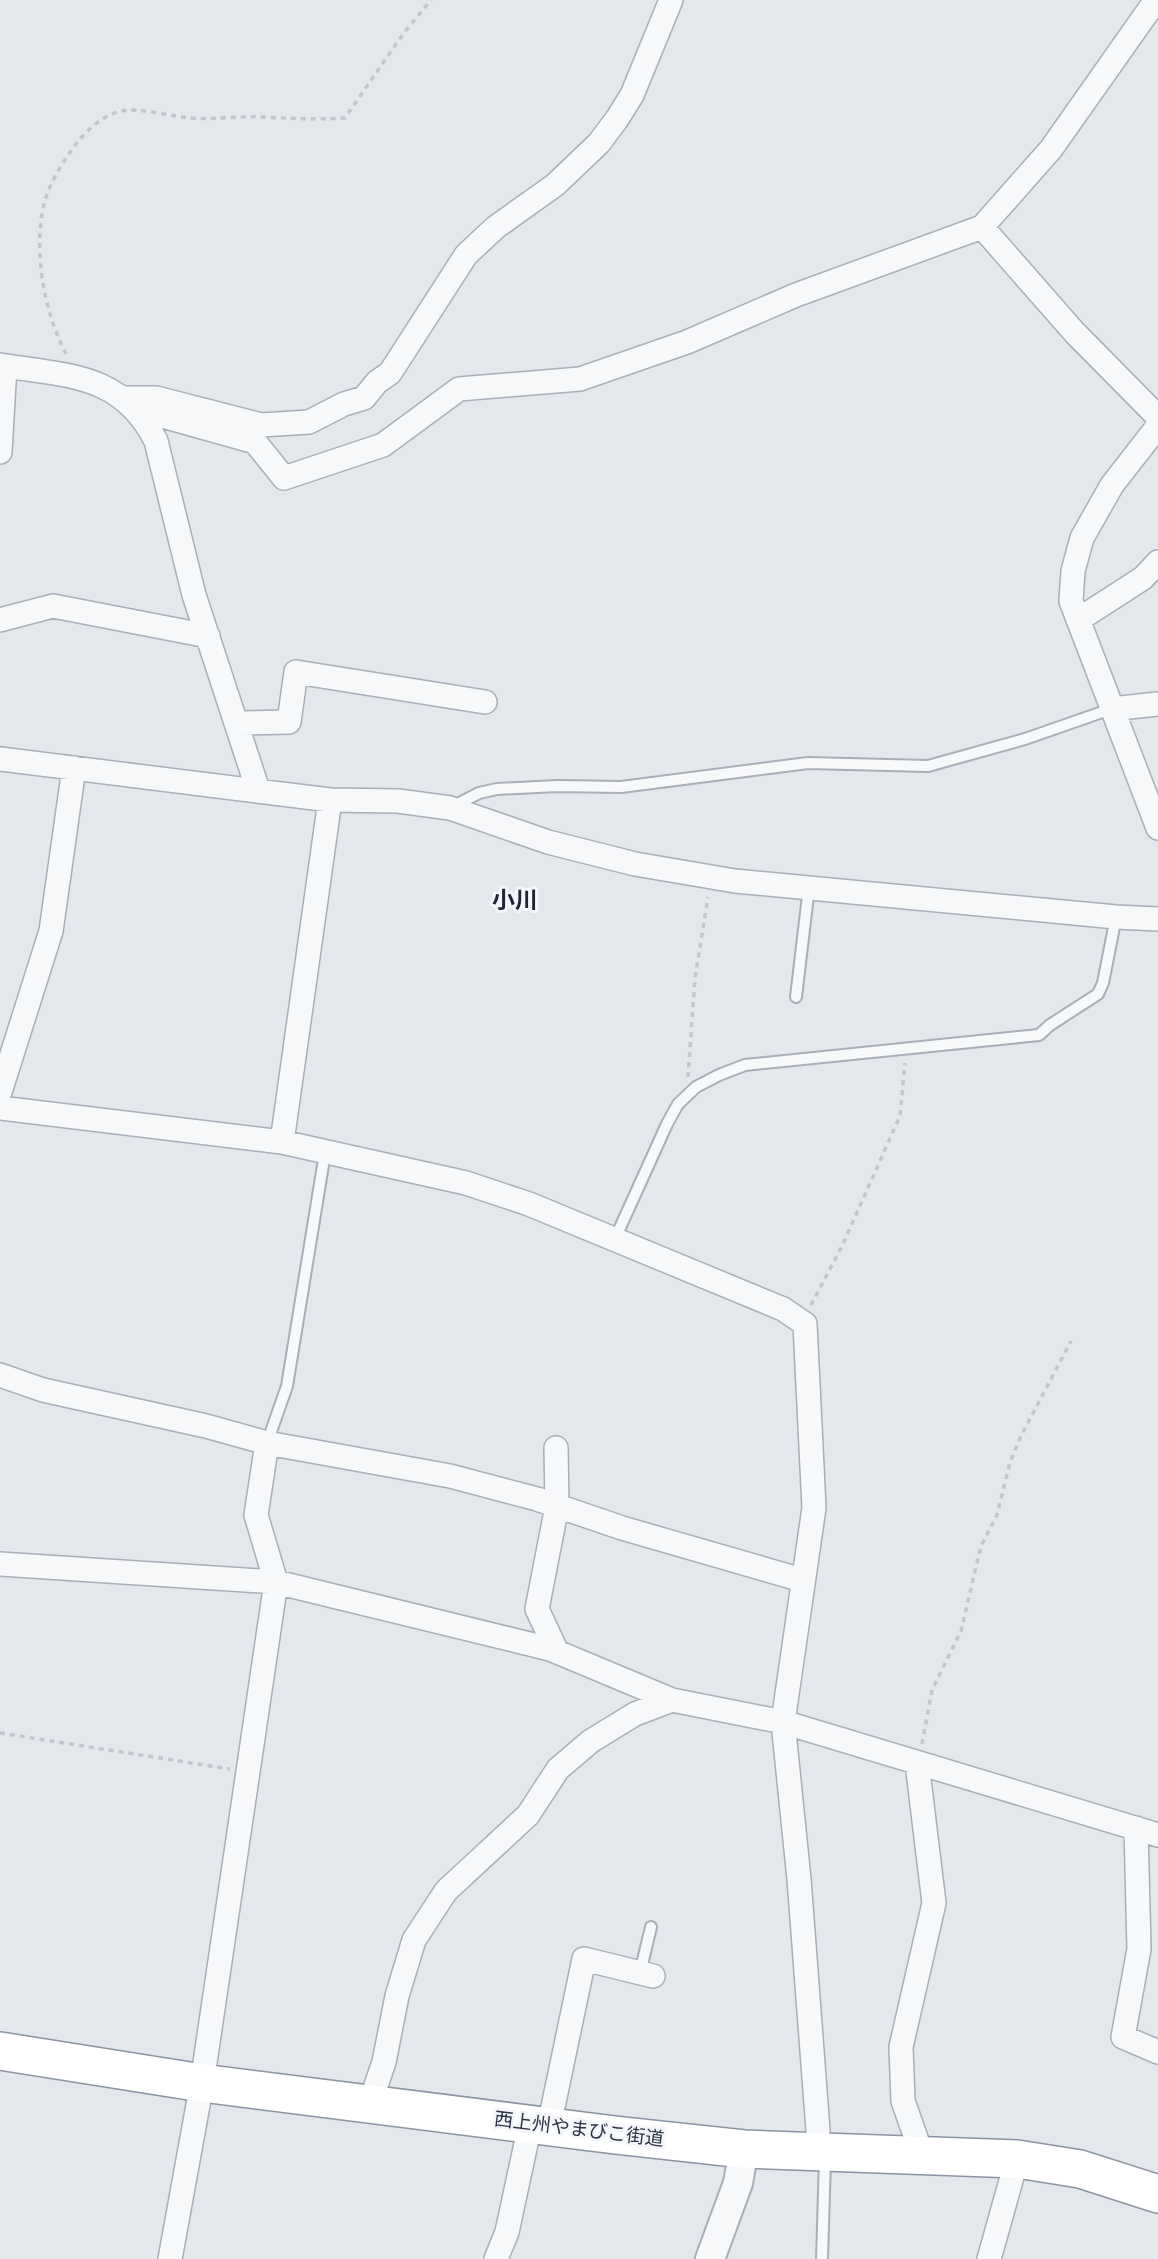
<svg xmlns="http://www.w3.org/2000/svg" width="1158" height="2259" font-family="'Alegreya Sans','Noto Sans JP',sans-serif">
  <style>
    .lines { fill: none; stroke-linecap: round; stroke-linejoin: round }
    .service-casing { stroke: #a9aeb7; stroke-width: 14 }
    .minor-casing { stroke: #a9aeb7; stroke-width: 26 }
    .tertiary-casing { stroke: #a9aeb7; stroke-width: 32 }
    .trunk-casing { stroke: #8b94a3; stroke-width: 40 }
    .path { stroke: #c2c5cb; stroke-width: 3.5; stroke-dasharray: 5 5; stroke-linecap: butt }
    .service { stroke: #f7f8fa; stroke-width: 10 }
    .minor { stroke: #f7f8fa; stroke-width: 23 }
    .tertiary { stroke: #f7f8fa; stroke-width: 28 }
    .trunk { stroke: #fff; stroke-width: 37 }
    .labels { text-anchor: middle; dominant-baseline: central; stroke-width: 6; stroke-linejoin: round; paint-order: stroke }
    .street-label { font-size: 19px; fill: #2b3445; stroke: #f4f6f9 }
    .quarter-label { font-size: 23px; font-weight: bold; fill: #1d2536; stroke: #f4f6f9 }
  </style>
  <rect width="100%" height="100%" fill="#e4e7ec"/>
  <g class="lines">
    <defs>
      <path id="service" d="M452,807l27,-14 18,-4 60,-3 64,1 187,-24 120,3 97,-27 86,-30
        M796,997l13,-110
        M614,1241l53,-117 11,-20 18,-17 23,-12 26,-10 294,-30 11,-10 48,-31 5,-11 13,-66
        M267,1443l20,-57 38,-233
        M640,1973l11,-46
        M822,2259l3,-100"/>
      <path id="minor" d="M982,227l93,106 83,84
        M0,365c67,11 122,8 156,76l38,154 64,195
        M122,398h34l105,27 48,-3 35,-18 20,-6 13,-16 13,-9 76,-118 30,-28 59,-42 44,-42 18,-24 15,-24 39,-95
        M156,398l10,19 89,25 29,36 99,-33 76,-56 121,-10 107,-37 109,-47 186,-68 69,-78 105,-149
        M1158,426l-46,59 -30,53 -9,33 -2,30 87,227
        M0,452l5,-86
        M0,620l53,-14 155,30
        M1078,620l65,-42 15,-16
        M1111,709l47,-5
        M238,723l51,-1 7,-50 189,30
        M0,759l330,41 68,1 52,7 98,34 87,22 100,17 381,36 42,2
        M0,1092l51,-161 23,-163
        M0,1108l282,34 184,41 63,21 254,105 22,15 9,184 -31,214 16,157 19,251 -1,22
        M282,1142l48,-342
        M0,1375l43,15 163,36 61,17 183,33 87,23 85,29 180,52
        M556,1448l1,58 -20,103 20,43
        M0,1564l276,18 274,67 122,51 111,22 375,113
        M917,1763l17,140 -33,144 2,54 19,54
        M1136,1828l3,121 -16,88 35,15
        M369,2106l15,-44 13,-66 17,-56 32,-49 82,-76 30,-46 33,-28 44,-27 37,-14
        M549,2126l35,-167 69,17
        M170,2259l32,-176 74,-501 -20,-67 11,-72
        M496,2259l11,-27 23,-107
        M989,2259l28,-100"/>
      <path id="tertiary" d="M710,2259l28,-76 6,-34"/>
      <path id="trunk" d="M0,2051l202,32 413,52 129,14 273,10 63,10 78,25"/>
    </defs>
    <use href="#service" class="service-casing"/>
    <use href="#minor" class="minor-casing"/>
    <use href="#tertiary" class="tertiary-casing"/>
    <use href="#trunk" class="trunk-casing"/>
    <path class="path" d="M66,354c-22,-43 -33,-101 -22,-150 5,-20 17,-39 29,-56 12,-16 28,-33 49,-37 16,-4 52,6 69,7 23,2 46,-2 69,-1 29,1 56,3 85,1l58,-84 28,-34
      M688,1077l7,-99 13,-81
      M811,1305l31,-59 58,-130 5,-53
      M0,1733l230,36
      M922,1744l10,-54 29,-59 20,-85 16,-31 13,-53 11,-26 50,-95"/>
    <use href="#service" class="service"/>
    <use href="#minor" class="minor"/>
    <use href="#tertiary" class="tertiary"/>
    <use href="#trunk" class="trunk"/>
  </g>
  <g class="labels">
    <g class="street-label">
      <text transform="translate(579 2130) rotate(7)">西上州やまびこ街道</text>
    </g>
    <g class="quarter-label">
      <text x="515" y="901">小川</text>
    </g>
  </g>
</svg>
